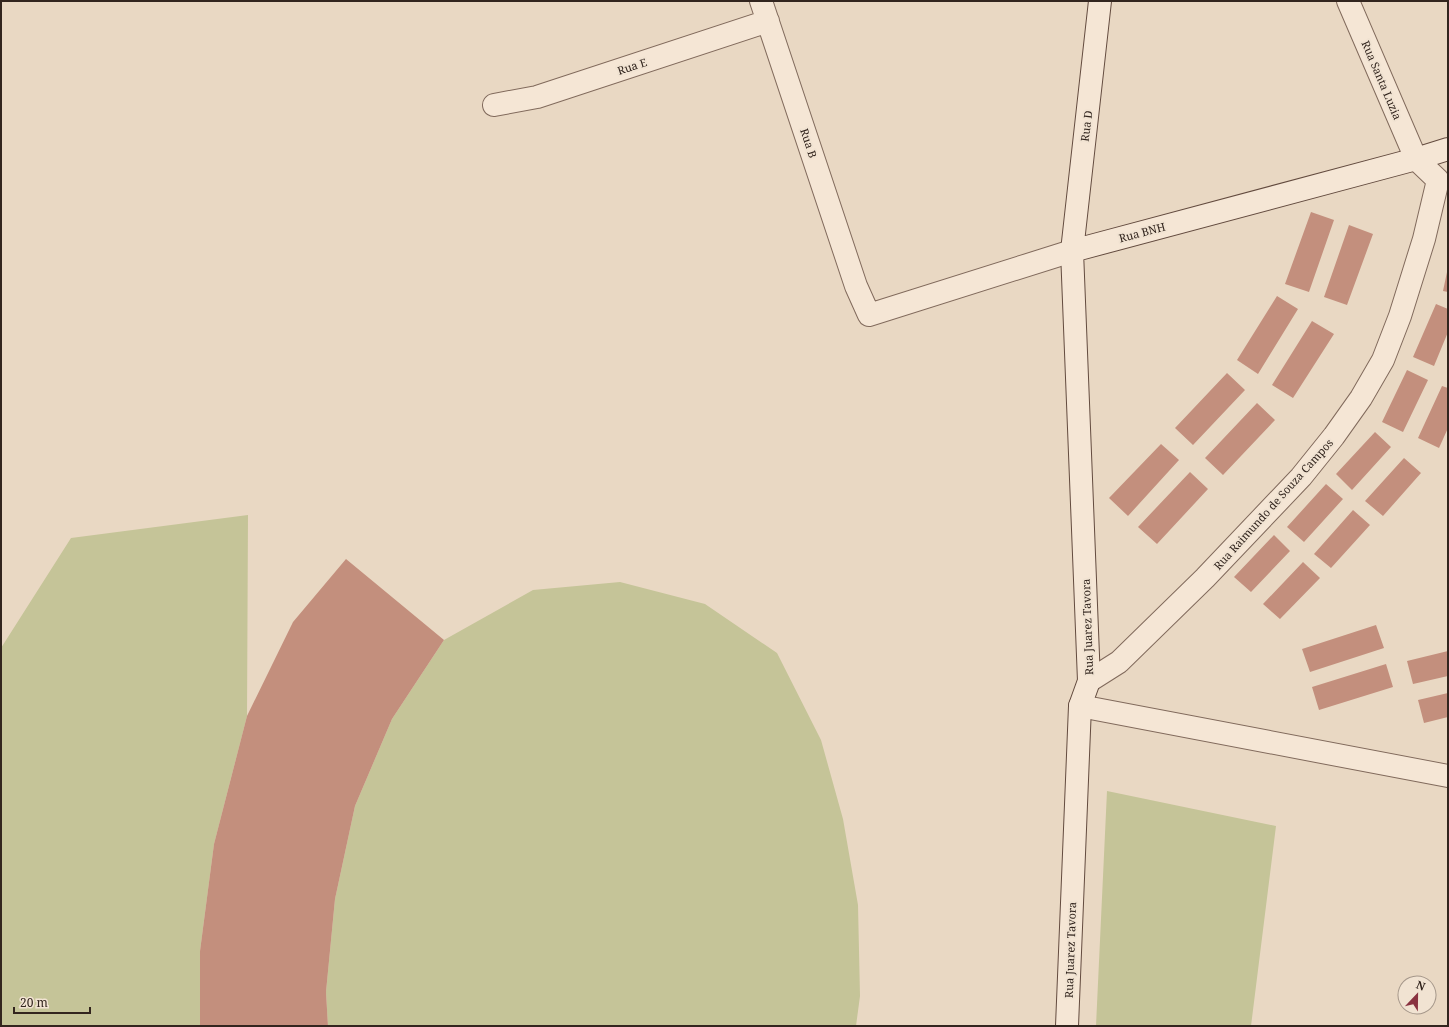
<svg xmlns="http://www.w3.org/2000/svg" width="1449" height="1027" font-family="'Noto Serif',serif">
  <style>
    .green { fill: #c5c498 }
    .building { fill: #c38f7d }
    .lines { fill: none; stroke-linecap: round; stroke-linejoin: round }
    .street-casing { stroke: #816a5c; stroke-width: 24 }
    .secondary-casing { stroke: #634b3f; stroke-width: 24 }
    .street { stroke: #f5e6d5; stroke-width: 22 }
    .secondary { stroke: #f5e6d5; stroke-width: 22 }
    .labels { text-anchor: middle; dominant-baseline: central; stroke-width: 4; stroke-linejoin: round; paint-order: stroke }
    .street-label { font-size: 11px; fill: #32251e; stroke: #f1e3d2 }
  </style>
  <rect width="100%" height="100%" fill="#e9d8c3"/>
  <path class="green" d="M248,515l-1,201 -33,128 -14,107v75h-199v-378l70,-110z
    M620,582l85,22 72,49 44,87 22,79 15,86 2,91 -4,30h-528l-2,-34 9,-93 20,-93 37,-87 52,-79 89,-50z
    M1107,791l169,35 -25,200h-155z"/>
  <path class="building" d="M1311,212l23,8 -25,72 -24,-8z
    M1349,225l24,9 -26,71 -23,-8z
    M1447,272h1v20l-5,-1z
    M1277,296l21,13 -40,65 -21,-14z
    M1436,304l12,5v23l-14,34 -21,-9z
    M1312,321l22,13 -41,64 -21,-13z
    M1407,370l21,10 -25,52 -21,-10z
    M1227,373l18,17 -52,55 -18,-17z
    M1442,386l6,2v40l-9,20 -21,-10z
    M1257,403l18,17 -52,55 -18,-17z
    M1375,432l16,15 -39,43 -16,-16z
    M1161,444l18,16 -51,56 -19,-18z
    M1404,458l17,15 -38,43 -18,-15z
    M1190,472l18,17 -51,55 -19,-17z
    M1326,484l17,15 -39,43 -17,-15z
    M1353,510l17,15 -39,43 -17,-14z
    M1274,535l16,16 -39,41 -17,-15z
    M346,559l98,81 -52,79 -37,87 -20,93 -9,93 2,34h-128v-75l14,-107 33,-128 46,-94z
    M1303,562l17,16 -40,41 -17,-15z
    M1376,625l8,23 -74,24 -8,-23z
    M1448,651v25l-35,8 -6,-23z
    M1386,664l7,23 -74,23 -7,-23z
    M1448,693v24l-24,6 -6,-23z"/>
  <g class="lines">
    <defs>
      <path id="street" d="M761,1l95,285 13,29 203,-64
        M494,105l43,-8 231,-76
        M1089,681l30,-19 86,-84 96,-101 33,-41 27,-38 22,-38 17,-44 24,-77 14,-59 -22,-21 -68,-158
        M1080,706l368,70"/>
      <path id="secondary" d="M1072,251l344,-92 32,-10
        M1067,1026l13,-320 9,-25 -17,-430 28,-250"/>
    </defs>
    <use href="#street" class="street-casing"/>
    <use href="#secondary" class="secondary-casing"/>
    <use href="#street" class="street"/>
    <use href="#secondary" class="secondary"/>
  </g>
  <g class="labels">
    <g class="street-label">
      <text transform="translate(632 66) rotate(-18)">Rua E</text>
      <text transform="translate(1382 80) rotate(67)">Rua Santa Luzia</text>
      <text transform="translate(1086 126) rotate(-83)">Rua D</text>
      <text transform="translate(809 143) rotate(72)">Rua B</text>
      <text transform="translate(1142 232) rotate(-15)">Rua BNH</text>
      <text transform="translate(1273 504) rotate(-48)">Rua Raimundo de Souza Campos</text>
      <text transform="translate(1087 627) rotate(-92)">Rua Juarez Tavora</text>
      <text transform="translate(1070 950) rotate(-88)">Rua Juarez Tavora</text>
    </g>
  </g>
  <rect width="1449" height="1027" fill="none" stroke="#32251e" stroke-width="4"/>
  <g transform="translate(1417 995) rotate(22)"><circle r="19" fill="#f1e3d2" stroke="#a5978a"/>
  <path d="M0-3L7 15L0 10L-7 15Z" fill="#893240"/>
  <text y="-6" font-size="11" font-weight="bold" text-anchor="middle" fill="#32251e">N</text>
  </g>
  <path d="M14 1007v6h76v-6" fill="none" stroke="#32251e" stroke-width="2"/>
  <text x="20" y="1007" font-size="12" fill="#32251e" stroke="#f1e3d2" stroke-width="3" paint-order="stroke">20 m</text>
</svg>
